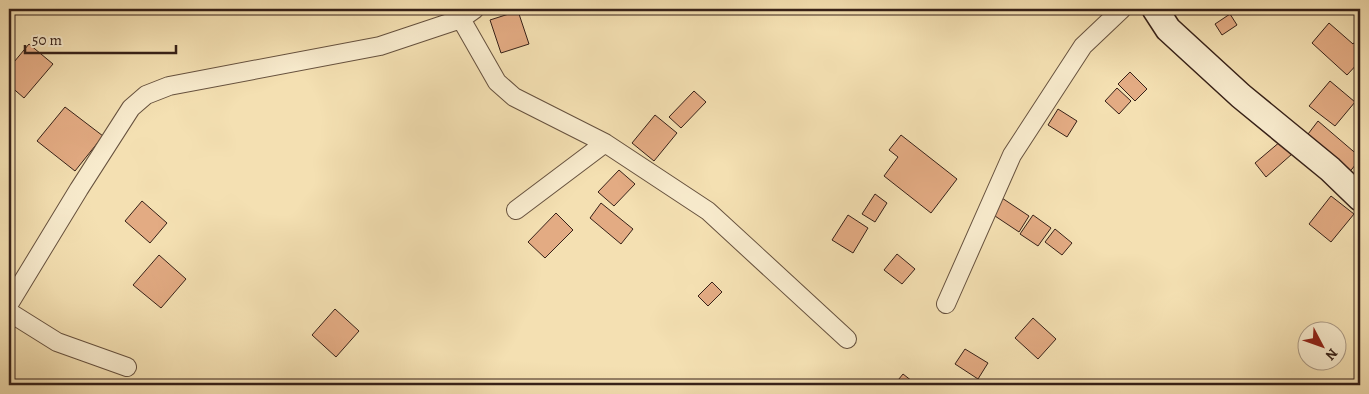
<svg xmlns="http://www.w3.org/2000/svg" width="1369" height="394" font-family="Alegreya,serif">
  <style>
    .building { fill: #e3ab83; stroke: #372118 }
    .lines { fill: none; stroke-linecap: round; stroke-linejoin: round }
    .street-casing { stroke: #66513e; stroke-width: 20 }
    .secondary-casing { stroke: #372118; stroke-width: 28 }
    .street { stroke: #f8ebcd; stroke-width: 18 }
    .secondary { stroke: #f8ebcd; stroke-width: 25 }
  </style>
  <rect width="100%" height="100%" fill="#f4e0b2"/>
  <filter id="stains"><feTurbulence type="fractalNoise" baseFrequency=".004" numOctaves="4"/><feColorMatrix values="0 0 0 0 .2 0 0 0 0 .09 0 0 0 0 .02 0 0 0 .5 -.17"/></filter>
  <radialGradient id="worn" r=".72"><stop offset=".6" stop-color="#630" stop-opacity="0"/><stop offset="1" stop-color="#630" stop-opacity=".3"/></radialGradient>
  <path class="building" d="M518,11l11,33 -28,9 -11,-33z
    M1230,14l7,11 -15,10 -7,-11z
    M1329,23l24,21 7,-8v25l-13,14 -35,-32z
    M29,44l24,20 -29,34 -15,-13v-17z
    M1130,72l17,17 -12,12 -17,-17z
    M1330,81l25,21 -20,24 -26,-20z
    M1117,88l14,13 -12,13 -14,-13z
    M694,91l12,11 -25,26 -12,-11z
    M65,107l38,29 -28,35 -38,-30z
    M1058,109l19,12 -10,16 -19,-12z
    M655,115l22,18 -23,28 -22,-18z
    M1318,121l42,36v2l-12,15 -43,-36z
    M901,135l56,44 -26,34 -47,-37 14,-19 -9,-7z
    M1281,141l11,13 -26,23 -11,-14z
    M619,170l16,14 -21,22 -16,-14z
    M875,194l12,9 -12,19 -13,-8z
    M999,196l30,20 -10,16 -30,-20z
    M1331,196l23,18 -23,28 -22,-18z
    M142,201l25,22 -17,20 -25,-22z
    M601,203l32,26 -12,15 -31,-26z
    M556,213l17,17 -28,28 -17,-16z
    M848,215l20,13 -15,25 -21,-13z
    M1033,215l18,13 -13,18 -18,-12z
    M1055,229l17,14 -10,12 -17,-13z
    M897,254l18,15 -13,15 -18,-14z
    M159,255l27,24 -25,29 -28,-23z
    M712,282l10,10 -14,14 -10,-10z
    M335,309l24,22 -23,26 -24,-22z
    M1033,318l23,21 -18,20 -23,-21z
    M965,349l23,14 -10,16 -23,-15z
    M903,374l14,11h-23z"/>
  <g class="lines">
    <defs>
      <path id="street" d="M461,19l36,63 17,15 91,46 103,68 139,128
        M516,210l89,-67
        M9,304l70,-115 52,-81 15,-13 23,-9 211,-40 81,-27 14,-10
        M946,304l66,-149 71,-109 39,-37
        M9,312l48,30 70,25"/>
      <path id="secondary" d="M1155,9l13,20 73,67 89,73 30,29"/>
    </defs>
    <use href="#street" class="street-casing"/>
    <use href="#secondary" class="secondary-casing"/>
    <use href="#street" class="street"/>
    <use href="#secondary" class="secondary"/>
  </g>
  <rect width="1369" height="394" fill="none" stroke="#f4e0b2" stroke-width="30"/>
  <rect x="10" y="10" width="1349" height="374" fill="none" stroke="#372118" stroke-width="2.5"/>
  <rect x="15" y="15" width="1339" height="364" fill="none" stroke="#372118"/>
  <g transform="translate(1322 346) rotate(131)"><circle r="24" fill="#f8ebcd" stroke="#ab9a85"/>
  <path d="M0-4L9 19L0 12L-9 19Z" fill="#8f2418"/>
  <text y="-8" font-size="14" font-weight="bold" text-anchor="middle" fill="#372118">N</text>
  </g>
  <path d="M25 45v8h151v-8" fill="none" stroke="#372118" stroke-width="2.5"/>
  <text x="32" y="45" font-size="15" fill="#372118" stroke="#f8ebcd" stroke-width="4" paint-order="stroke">50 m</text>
  <rect width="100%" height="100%" filter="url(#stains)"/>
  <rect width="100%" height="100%" fill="url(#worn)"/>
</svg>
